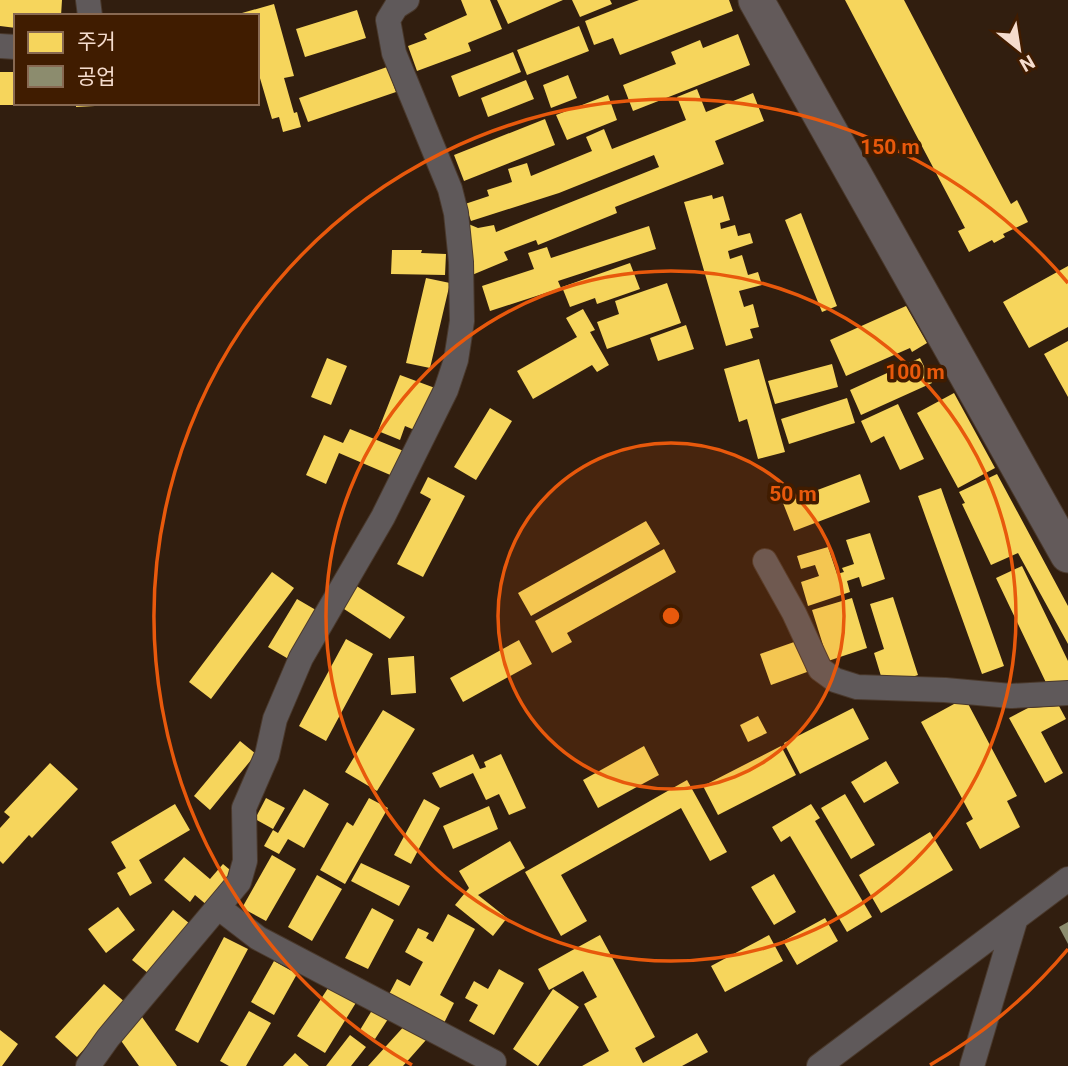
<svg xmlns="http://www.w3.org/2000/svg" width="1068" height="1066" font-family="Roboto,'Noto Sans KR',sans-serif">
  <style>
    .homes { fill: #f6d55c }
    .industry { fill: #8c8c6e }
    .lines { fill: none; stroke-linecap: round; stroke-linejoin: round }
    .street-casing { stroke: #4a392c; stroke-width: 26 }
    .secondary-casing { stroke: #4a392c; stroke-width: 37 }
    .street { stroke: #5f595a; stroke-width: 24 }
    .secondary { stroke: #635a5a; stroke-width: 35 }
    .ring { fill: none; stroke: #e8590c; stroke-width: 3.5 }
    .centre { fill: #e8590c; stroke: #401c00; stroke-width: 3.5 }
    .ring-label { font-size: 21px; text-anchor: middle; font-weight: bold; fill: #e8590c; stroke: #401c00; stroke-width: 7; stroke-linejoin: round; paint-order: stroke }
  </style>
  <rect width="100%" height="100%" fill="#311e0f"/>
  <path class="homes" d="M0,0h62l-1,16h-45v12l-16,-2z
    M461,0h29l12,29 -34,14 3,8 -54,20 -9,-25 19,-7 -3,-5 43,-19z
    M497,0h66l-55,24z
    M572,0h38l2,4 -32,13z
    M639,0h90l4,11 -113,44 -7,-17 -19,7 -9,-24z
    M845,0h59l107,204 6,-4 11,22 -25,12 2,3 -11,6 -2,-3 -23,12 -11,-21 7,-3z
    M274,4l20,72 -10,2 10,35 3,-1 4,15 -18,5 -4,-15 -7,2 -15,-51v-52h-15v-3z
    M357,10l9,28 -61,19 -9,-28z
    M579,26l10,25 -62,24 -10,-25z
    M738,34l12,31 -117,46 -10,-26 53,-21 -5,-12 29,-12 3,8z
    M513,52l8,20 -62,25 -8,-21z
    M387,67l9,25 -88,30 -9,-24z
    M0,72h16v33h-16z
    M568,75l9,23 -26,10 -8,-23z
    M526,80l8,19 -46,18 -7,-19z
    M697,89l9,23 47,-19 11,28 -49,20 9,23 -109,43 2,6 -79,32 -2,-5 -32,12 4,8 -36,15 -6,-52 12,5 16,-3 2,7 163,-65 -5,-12 -95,38 -88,28 -6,-17 24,-8 -2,-6 25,-8 -4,-13 19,-6 4,13 61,-25 -6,-14 18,-8 8,20 74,-29 -9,-23z
    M608,95l9,25 -50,20 -11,-25z
    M76,103h38v2l-38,2z
    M545,119l10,26 -91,36 -10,-26z
    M712,195l1,4 10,-3 7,24 -10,3 1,6 14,-4 3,11 12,-3 3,10 -25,8 2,8 12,-4 6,20 10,-3 4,13 -23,6 5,16 9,-3 6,23 -9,2 3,9 -27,8 -42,-144z
    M801,213l36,93 -15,6 -37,-92z
    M649,226l7,23 -98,32 3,7 -71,23 -8,-25 52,-17 -6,-16 19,-6 4,11z
    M392,250h30l-1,3 25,1 -1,21 -54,-1z
    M630,263l10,26 -43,15 -2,-6 -25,9 -8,-20z
    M1068,266v61l-39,21 -26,-46z
    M426,278l24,5 -20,85 -24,-5z
    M667,283l14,40 -74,26 -10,-27 22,-8 -4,-13z
    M906,306l21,37 -15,9 -2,-4 -64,28 -16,-36z
    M583,309l12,21 -5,2 19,33 -12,7 -5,-7 -59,34 -16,-28 60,-34 -11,-19z
    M686,325l8,24 -36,12 -8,-23z
    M1068,341v56l-24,-43z
    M327,358l20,8 -16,39 -20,-8z
    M920,358l12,25 -71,32 -11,-25z
    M759,359l26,93 -27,7 -11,-40 -8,3 -15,-53z
    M832,364l6,23 -63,17 -7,-23z
    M400,375l35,13 -18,43 -12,-5 -5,14 -22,-9z
    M954,393l41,75 -37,20 -41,-75z
    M847,398l8,25 -66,21 -8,-25z
    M898,404l26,55 -24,11 -16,-34 -13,7 -10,-22z
    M490,408l22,13 -36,59 -22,-13z
    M350,429l56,23 -11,25 -56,-24 -13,31 -20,-9 18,-40 19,8z
    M860,474l10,28 -76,29 -11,-28z
    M997,474l71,132v38l-50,-91 -27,12 -29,-61 3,-1 -6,-11z
    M428,477l37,19 -42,81 -26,-13 34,-65 -11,-6z
    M941,488l63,178 -22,8 -64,-178z
    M646,521l14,23 -129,72 -13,-23z
    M870,533l15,46 -23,8 -3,-10 -12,4 3,11 -42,14 -7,-24 18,-6 -4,-11 -14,4 -4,-13 31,-9 9,27 7,-2 -2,-4 12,-4 -8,-24z
    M664,549l12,23 -109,61 5,9 -20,11 -17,-32z
    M1022,566l46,95v21l-18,9 -54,-113z
    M272,572l22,16 -83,111 -22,-17z
    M355,585l50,32 -15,22 -49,-32z
    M893,597l25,78 -34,11 -10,-33 10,-4 -14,-45z
    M852,598l15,50 -39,13 -16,-51z
    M297,599l24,14 -29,48 -24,-14z
    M346,639l27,15 -47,87 -27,-15z
    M519,640l13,24 -69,38 -13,-24z
    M797,641l10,31 -36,13 -11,-31z
    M414,656l2,37 -25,2 -3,-37z
    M965,698l52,98 -10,5 13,26 -40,22 -14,-26 7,-4 -52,-97z
    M1059,706l7,13 -25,13 22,41 -18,10 -36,-65 19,-10z
    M853,708l16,31 -69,35 -16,-31z
    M383,710l32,19 -38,62 -32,-19z
    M758,716l9,17 -19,9 -8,-17z
    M240,741l16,13 -46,56 -16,-14z
    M644,746l15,29 -61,33 -15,-28z
    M781,746l15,29 -78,40 -15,-29z
    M473,754l7,15 6,-2 -2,-5 17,-8 25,54 -17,7 -10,-21 -13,6 -13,-27 -33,15 -8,-15z
    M886,761l13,22 -35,20 -13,-21z
    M50,763l28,26 -46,49 -3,-3 -26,29 -3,-3v-33l10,-11 -6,-5z
    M687,780l40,72 -17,9 -29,-53 -120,67 26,46 -26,15 -36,-64z
    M304,789l25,15 -25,44 -16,-9 -9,15 -15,-8 9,-16 5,3z
    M845,794l30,51 -24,14 -30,-51z
    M266,798l19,10 -12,21 -18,-10z
    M369,798l19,10 -43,76 -25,-14 27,-48 6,4z
    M424,799l16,9 -29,56 -17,-9z
    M175,804l15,26 -51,30 13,23 -22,13 -13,-23 9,-5 -15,-26z
    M811,804l9,14 -5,3 57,96 -25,15 -57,-96 -9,6 -9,-15z
    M489,806l9,23 -45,20 -10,-23z
    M930,832l23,38 -72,43 -22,-38z
    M510,841l15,27 -47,27 29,23 -14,18 -38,-31 14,-17 -10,-17z
    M272,855l24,14 -30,52 -24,-13z
    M184,857l26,22 13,-15 13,11 -28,31 -13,-11 -5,7 -26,-22z
    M361,863l49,23 -11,20 -48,-25z
    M774,874l22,38 -22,13 -23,-38z
    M317,875l25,14 -30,52 -24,-14z
    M118,907l17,23 -29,23 -18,-24z
    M372,908l22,12 -26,49 -23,-11z
    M173,910l22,18 -41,50 -22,-18z
    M448,914l27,15 -35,66 14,8 -12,24 -55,-29 10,-19 13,7 13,-24 -18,-10 13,-24 11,5 -3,5 7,4z
    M825,918l13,23 -41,24 -14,-24z
    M600,935l55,102 -20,11 8,15 54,-30 11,19 -26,14h-100l27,-15 -25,-47 13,-7 -14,-26 -34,19 -11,-21z
    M769,935l14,26 -58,31 -14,-26z
    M224,937l24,12 -50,94 -23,-13z
    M274,961l23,13 -23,41 -23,-13z
    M499,969l25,14 -30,52 -25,-14 9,-16 -13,-7 9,-17 14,8z
    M104,984l22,19 -49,54 -22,-20z
    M330,985l27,16 -32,52 -28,-17z
    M553,989l26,18 -41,59 -25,-17z
    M374,1007l16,9 -15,23 -15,-9z
    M249,1011l22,12 -25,43h-17l-9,-5z
    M142,1017l35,49h-38l-22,-31z
    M407,1023l19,17 -23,26h-35z
    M0,1030l18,14 -16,22h-2z
    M350,1035l16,12 -15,19h-25z
    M295,1053l14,13h-26z"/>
  <path class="industry" d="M1068,922v22l-9,-17z"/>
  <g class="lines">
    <defs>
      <path id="street" d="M88,0l2,16
        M0,46l16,1
        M765,561l29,52 26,56 15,11 22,7 88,3 66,6 57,-3
        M219,908l39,30 236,124
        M88,1066l20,-28 131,-156 6,-21 -1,-53 23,-53 8,-36 26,-61 82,-141 63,-127 10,-30 6,-39 -1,-59 -5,-49 -6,-24 -56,-136 -6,-33 8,-13 11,-7
        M819,1066l249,-187
        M972,1066l43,-145"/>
      <path id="secondary" d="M756,0l312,555"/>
    </defs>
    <use href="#street" class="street-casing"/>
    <use href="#secondary" class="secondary-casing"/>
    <use href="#street" class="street"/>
    <use href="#secondary" class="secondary"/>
  </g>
  <circle cx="671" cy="616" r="173" fill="#e8590c" fill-opacity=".12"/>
  <g class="ring">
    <circle cx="671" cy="616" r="173"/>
    <circle cx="671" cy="616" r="345"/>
    <path d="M1068 949A518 518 0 0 1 930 1065M412 1065A518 518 0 1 1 1068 283"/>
  </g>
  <circle cx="671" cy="616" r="10" class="centre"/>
  <g class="ring-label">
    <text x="890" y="154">150 m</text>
    <text x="915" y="379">100 m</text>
    <text x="793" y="501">50 m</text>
  </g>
  <rect x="14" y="14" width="245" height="91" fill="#401c00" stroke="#886952" stroke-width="2"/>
  <rect x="28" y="32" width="35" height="21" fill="#f6d55c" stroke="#886952" stroke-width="2"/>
  <text x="77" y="49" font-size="21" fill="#f5dccd">주거</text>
  <rect x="28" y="66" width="35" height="21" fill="#8c8c6e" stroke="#886952" stroke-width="2"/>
  <text x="77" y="84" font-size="21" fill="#f5dccd">공업</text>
  <g transform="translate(1019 49) rotate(150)" stroke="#401c00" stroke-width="5" paint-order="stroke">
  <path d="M0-5L12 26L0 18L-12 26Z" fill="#f5dccd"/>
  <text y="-10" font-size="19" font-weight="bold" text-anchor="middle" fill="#f5dccd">N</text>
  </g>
</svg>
